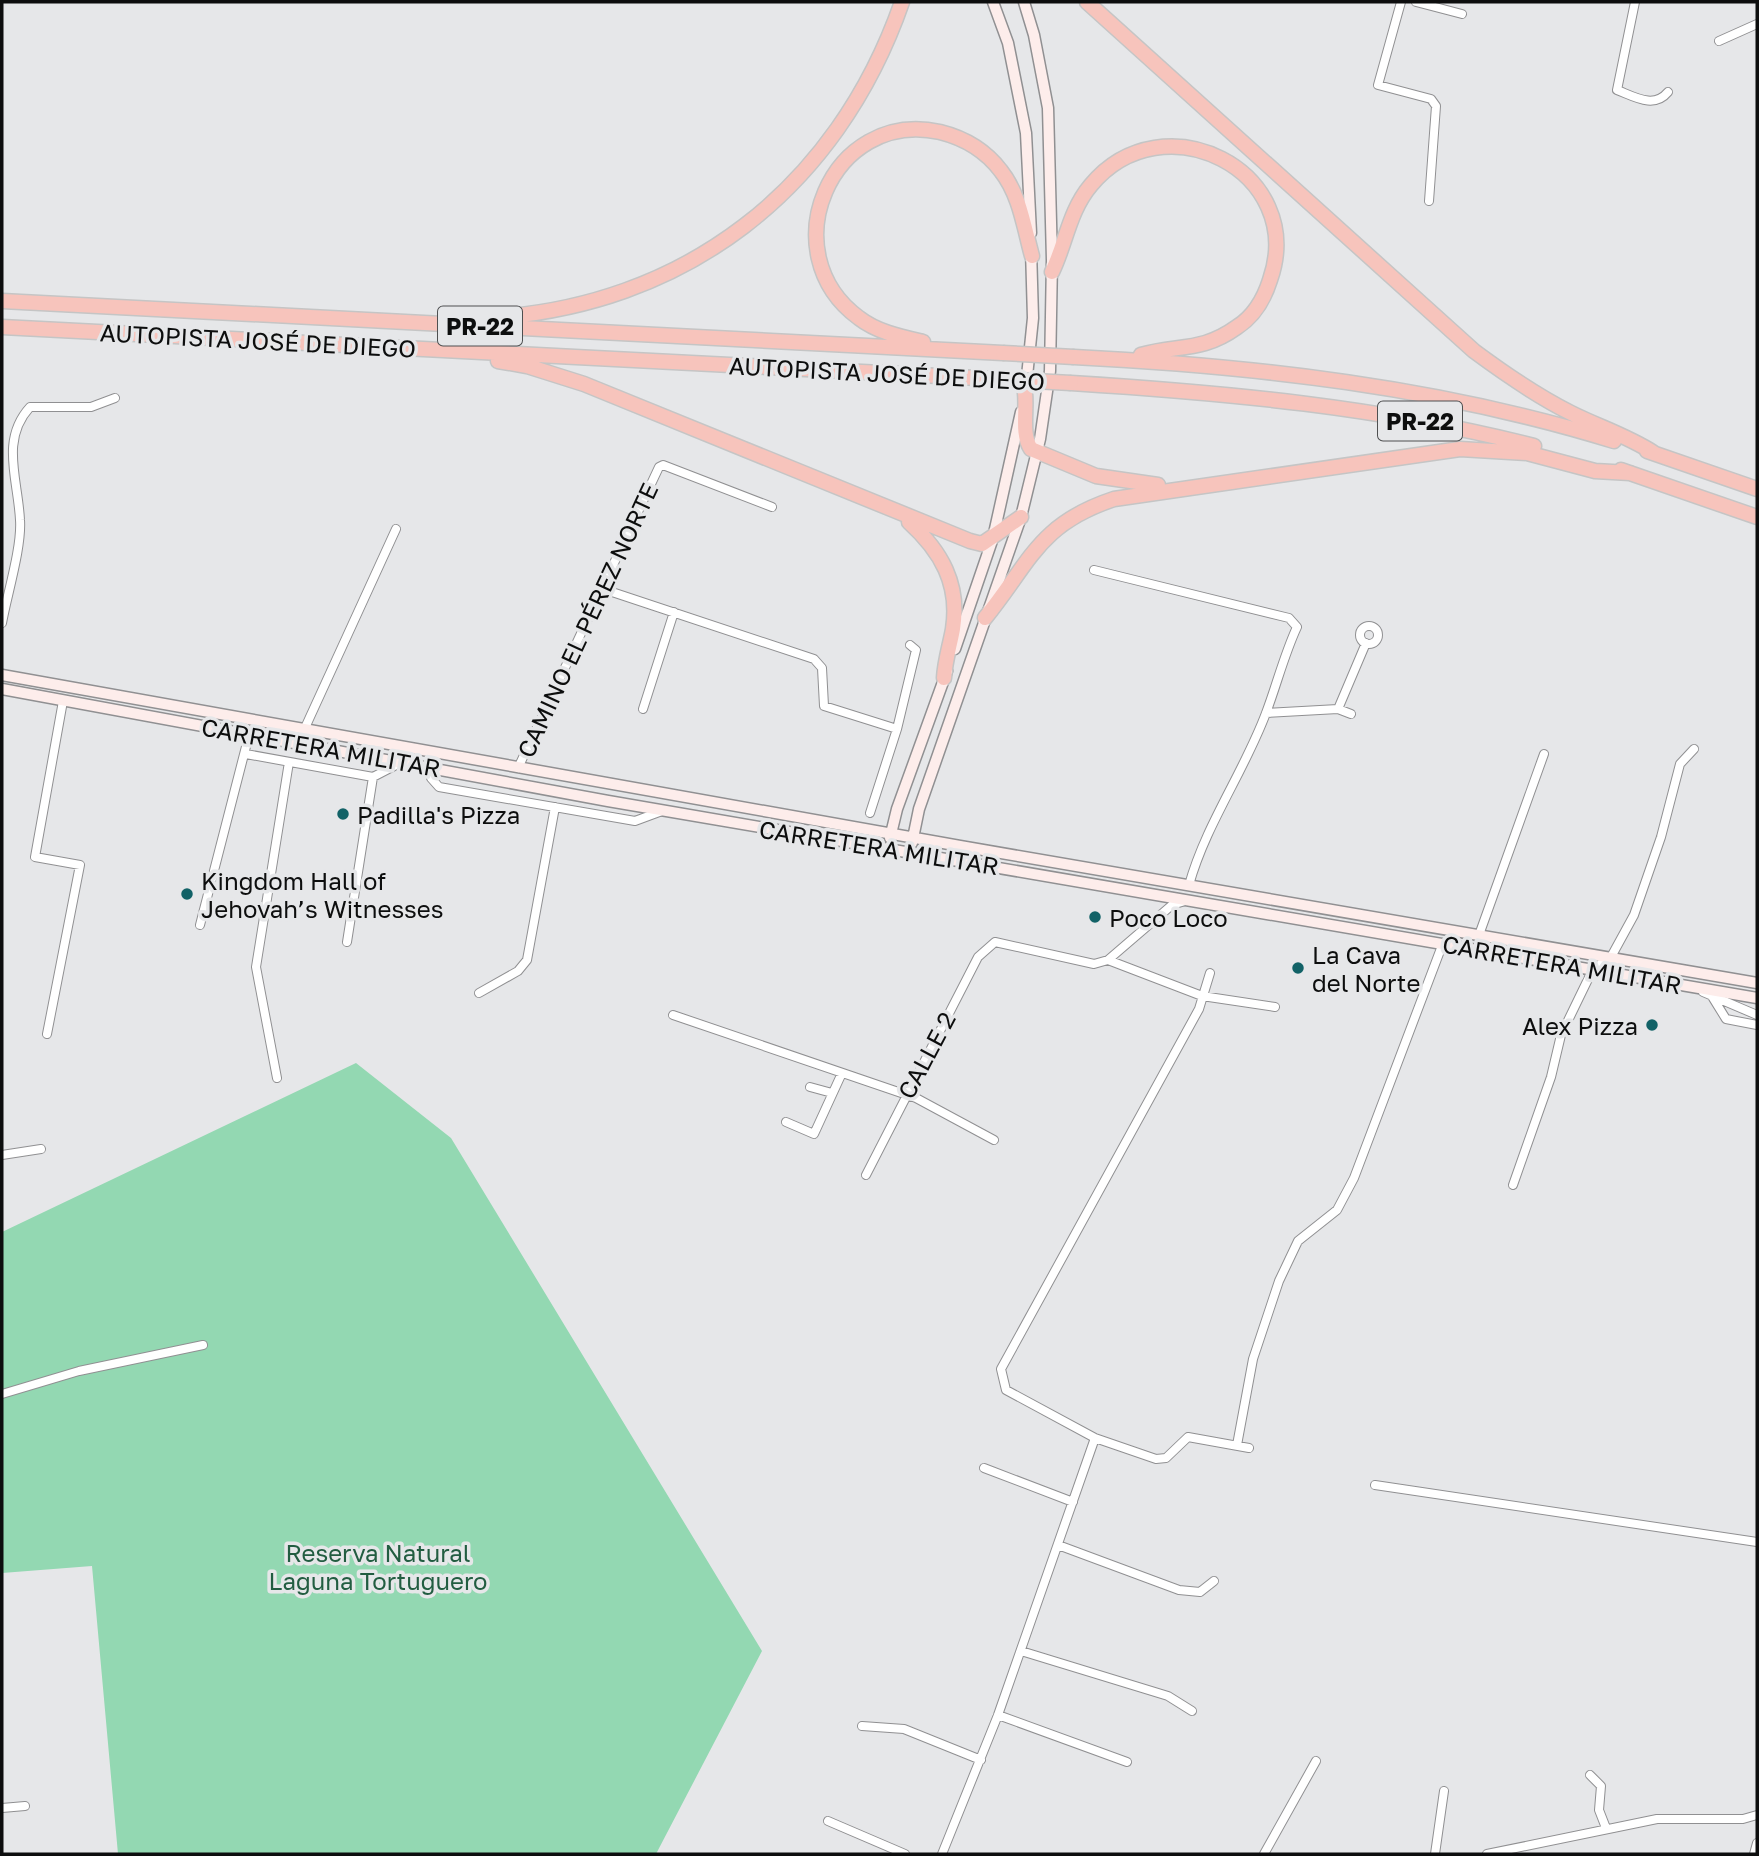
<svg xmlns="http://www.w3.org/2000/svg" width="1759" height="1856" font-family="'Golos Text',sans-serif">
  <style>
    .green { fill: #93d8b2 }
    .lines { fill: none; stroke-linecap: round; stroke-linejoin: round }
    .minor-casing { stroke: #909092; stroke-width: 10 }
    .secondary-casing { stroke: #909092; stroke-width: 13 }
    .motorway-casing { stroke: #c5c5c5; stroke-width: 17 }
    .minor { stroke: #fff; stroke-width: 8 }
    .secondary { stroke: #fdedeb; stroke-width: 10 }
    .motorway { stroke: #f7c4bc; stroke-width: 14 }
    .motorway-bridge-casing { stroke: #c5c5c5; stroke-width: 17; stroke-linecap: butt }
    .motorway-bridge { stroke: #f7c4bc; stroke-width: 14 }
    .poi-dot { fill: #126267; stroke: #e6e7e9; stroke-width: 2.5 }
    .labels { text-anchor: middle; dominant-baseline: central; stroke-width: 7; stroke-linejoin: round; paint-order: stroke }
    .shield { fill: #e6e7e9; stroke: #4e4f50; stroke-width: 2 }
    .shield-label { font-size: 23px; font-weight: bold; fill: #0d0e0e }
    .street-label { font-size: 24px; fill: #0d0e0e; stroke: #e6e7e9 }
    .poi-label { font-size: 24px; fill: #0d0e0e; stroke: #e6e7e9; text-anchor: start }
    .park-label { font-size: 24px; fill: #225d41; stroke: #e6e7e9 }
  </style>
  <rect width="100%" height="100%" fill="#e6e7e9"/>
  <path class="green" d="M356,1063l95,75 311,513 -106,203h-538l-26,-288 -90,7v-341z"/>
  <g class="lines">
    <defs>
      <path id="minor" d="M1401,2l-23,83 53,14 5,7 -7,95
        M1416,2l46,12
        M1635,2l-18,88c18,7 37,19 51,2
        M1719,41l38,-17
        M1094,570l195,48 8,9c-13,28 -20,57 -31,86 -22,59 -60,111 -77,172
        M603,589l211,70 8,9 2,38 73,23
        M2,623c5,-28 20,-76 18,-103 -2,-41 -20,-80 10,-113h61l24,-9
        M1360 635a9 9 0 1 1 18 0a9 9 0 1 1-18 0Z
        M643,709l31,-97
        M1338,709l28,-66
        M1266,713l72,-4 13,5
        M304,730l92,-201
        M246,754l127,23 29,-15
        M433,767l-2,11 8,9 196,34 27,-10
        M518,768l141,-301 4,-2 109,42
        M870,813l27,-84 19,-79 -6,-5
        M200,925l49,-190
        M1479,935l65,-181
        M347,942l26,-165
        M1108,960l64,-55 13,-4
        M1210,973l-11,36 -198,360 5,21 89,48 61,21 10,-1 22,-21 61,11
        M1703,992l54,23
        M479,993l39,-22 9,-11 28,-153
        M1713,998l13,21 31,6
        M673,1015l243,83 78,42
        M47,1034l33,-169 -45,-8 28,-156
        M277,1078l-21,-111 33,-205
        M810,1087l22,6
        M786,1122l28,12 28,-61
        M2,1155l39,-6
        M866,1175l112,-218 17,-15 99,22 14,-4 94,36 73,11
        M1513,1185l38,-108 10,-42 32,-66 18,-12 23,-42 27,-78 19,-73 14,-15
        M2,1394l77,-23 124,-26
        M1237,1445l16,-86 26,-78 19,-40 39,-31 17,-32 89,-235
        M984,1468l89,34
        M1375,1485l382,57
        M1058,1545l121,45 21,2 14,-11
        M1021,1651l147,45 24,15
        M998,1715l129,47
        M862,1726l42,3 77,31
        M1590,1775l11,11 -2,24 7,18
        M2,1808l23,-2
        M828,1821l77,33
        M942,1854l56,-139 97,-277
        M1264,1854l52,-93
        M1435,1854l9,-63
        M1487,1854l170,-35h86l14,-4
        M1754,1854l3,-11"/>
      <path id="secondary" d="M993,2l15,41 18,90 5,100
        M1026,386l7,-68 -2,-69
        M955,649l38,-111 28,-126
        M2,675l958,171 797,137
        M2,689l606,112 1149,197
        M890,838l7,-29 50,-138
        M912,843l7,-34 102,-292 19,-78 10,-68 2,-111 -4,-152 -14,-73 -10,-33"/>
      <path id="motorway" d="M1087,2l387,349c31,23 63,45 97,62 28,14 57,23 83,40
        M1052,272c14,-29 17,-61 39,-87 72,-87 217,-14 179,95 -6,19 -16,36 -33,47 -36,26 -60,17 -96,28
        M2,301l1001,52
        M485,318c199,-10 352,-129 417,-316
        M2,327l994,52
        M923,342c-22,-5 -46,-10 -64,-24 -89,-65 -28,-210 81,-186 24,6 46,19 61,39 19,24 23,56 31,85
        M1074,357c181,9 366,30 540,84
        M498,361l29,5 57,18 386,157 12,3 39,-27
        M1071,383c157,10 311,24 463,63
        M1025,393c2,18 -4,41 6,56l65,27 62,9
        M1647,451l110,38
        M1621,470l136,47
        M909,522c32,29 51,62 44,107 -3,17 -8,31 -9,49
        M985,618c45,-55 53,-94 129,-119l346,-50 67,4 68,18 35,2"/>
    </defs>
    <use href="#minor" class="minor-casing"/>
    <use href="#secondary" class="secondary-casing"/>
    <use href="#motorway" class="motorway-casing"/>
    <use href="#minor" class="minor"/>
    <use href="#secondary" class="secondary"/>
    <use href="#motorway" class="motorway"/>
    <defs>
      <path id="motorway-bridge" d="M1003,353l71,4
        M996,379l75,4"/>
    </defs>
    <use href="#motorway-bridge" class="motorway-bridge-casing"/>
    <use href="#motorway-bridge" class="motorway-bridge"/>
  </g>
  <g class="poi-dot">
    <circle cx="343" cy="814" r="7"/>
    <circle cx="187" cy="894" r="7"/>
    <circle cx="1095" cy="917" r="7"/>
    <circle cx="1298" cy="968" r="7"/>
    <circle cx="1652" cy="1025" r="7"/>
  </g>
  <g class="labels">
    <g class="shield">
      <rect x="438" y="306.5" width="84" height="39" rx="5"/>
      <rect x="1378" y="401.5" width="84" height="39" rx="5"/>
    </g>
    <g class="shield-label">
      <text x="480" y="326">PR-22</text>
      <text x="1420" y="421">PR-22</text>
    </g>
    <g class="street-label">
      <text transform="translate(258 340) rotate(3)">AUTOPISTA JOSÉ DE DIEGO</text>
      <text transform="translate(887 373) rotate(3)">AUTOPISTA JOSÉ DE DIEGO</text>
      <text transform="translate(587 620) rotate(-65)">CAMINO EL PÉREZ NORTE</text>
      <text transform="translate(321 747) rotate(10)">CARRETERA MILITAR</text>
      <text transform="translate(879 847) rotate(9)">CARRETERA MILITAR</text>
      <text transform="translate(1562 964) rotate(10)">CARRETERA MILITAR</text>
      <text transform="translate(926 1055) rotate(-62)">CALLE 2</text>
    </g>
    <g class="poi-label">
      <text x="357" y="814">Padilla's Pizza</text>
      <text x="201" y="880">Kingdom Hall of<tspan x="201" dy="28">Jehovah’s Witnesses</tspan></text>
      <text x="1109" y="917">Poco Loco</text>
      <text x="1312" y="954">La Cava<tspan x="1312" dy="28">del Norte</tspan></text>
      <text x="1638" y="1025" text-anchor="end">Alex Pizza</text>
    </g>
    <g class="park-label">
      <text x="378" y="1552">Reserva Natural<tspan x="378" dy="28">Laguna Tortuguero</tspan></text>
    </g>
  </g>
  <rect width="1759" height="1856" fill="none" stroke="#0d0e0e" stroke-width="7"/>
</svg>
